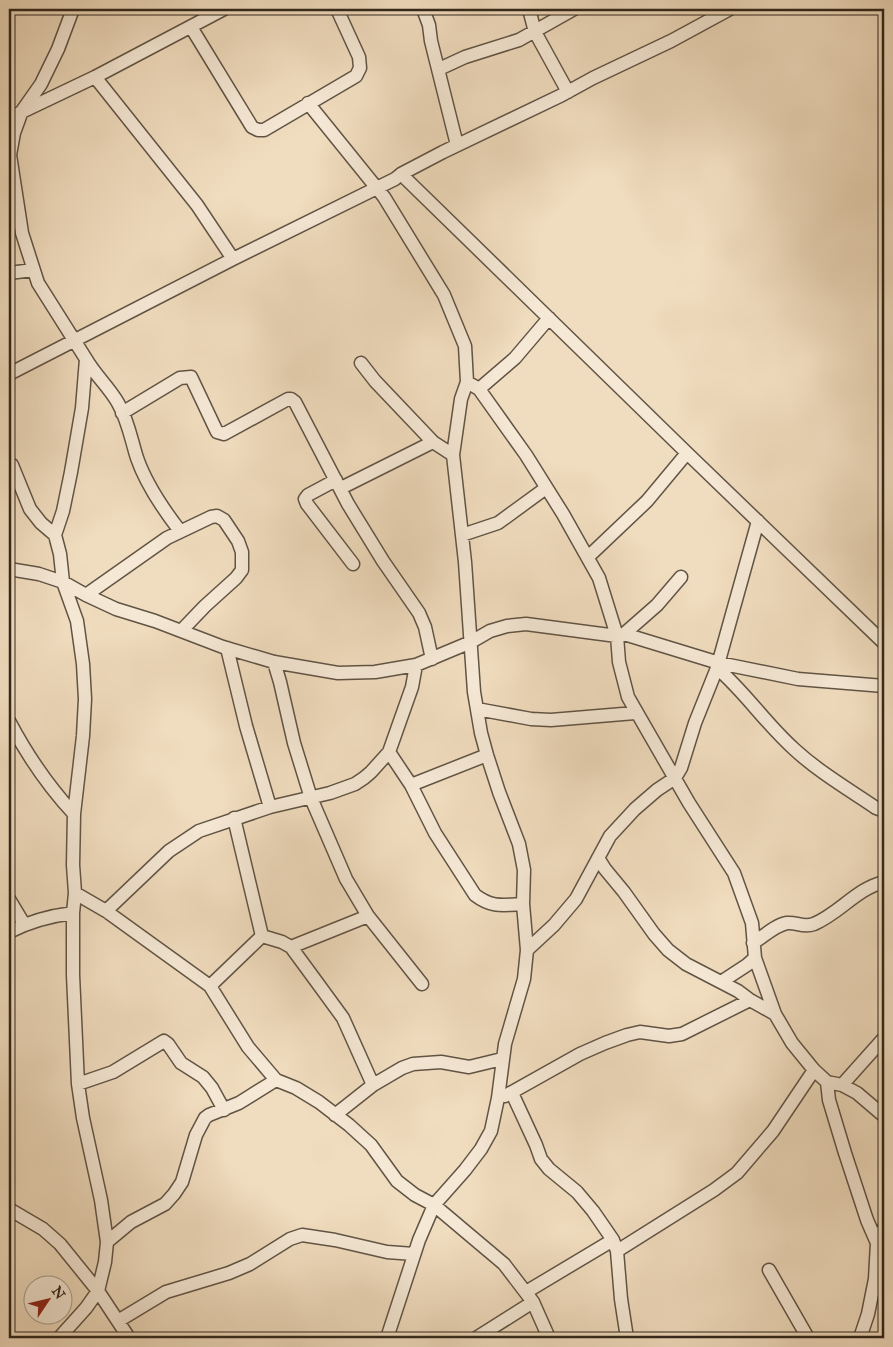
<svg xmlns="http://www.w3.org/2000/svg" width="893" height="1347" font-family="'IM FELL Great Primer',serif">
  <style>
    .lines { fill: none; stroke-linecap: round; stroke-linejoin: round }
    .street-casing { stroke: #615445; stroke-width: 15 }
    .street { stroke: #f5e8d5; stroke-width: 12 }
  </style>
  <rect width="100%" height="100%" fill="#f0dcbe"/>
  <filter id="stains"><feTurbulence type="fractalNoise" baseFrequency=".004" numOctaves="4"/><feColorMatrix values="0 0 0 0 .2 0 0 0 0 .09 0 0 0 0 .02 0 0 0 .5 -.17"/></filter>
  <radialGradient id="worn" r=".72"><stop offset=".6" stop-color="#630" stop-opacity="0"/><stop offset="1" stop-color="#630" stop-opacity=".3"/></radialGradient>
  <g class="lines">
    <defs>
      <path id="street" d="M423,9l6,16 2,16 26,104
        M529,9l6,23 33,60
        M191,27l61,100 6,3h6l92,-54 4,-8 -1,-11 -22,-48
        M439,69l26,-12 54,-17 55,-31
        M95,77l102,128 36,54
        M308,103l76,94 60,98 21,51 2,36 -6,17 -8,56 12,107 9,130 7,41 6,22 12,37 20,52 5,26 -1,34 4,46 -3,29 -19,65 -7,54 -7,33 -10,18 -16,21 -31,35 -15,35 -32,98
        M9,118l86,-41 129,-68
        M401,174l286,279 197,190
        M9,273l24,-3
        M86,359c9,16 23,28 32,44 10,17 13,36 19,55 9,26 26,51 43,73
        M361,363l14,18 58,61 20,13
        M9,374l224,-115 162,-80 6,-5 42,-22 119,-57 31,-17 78,-37 59,-32
        M467,382l12,7 47,66 37,59 36,64 18,58 2,26 9,35 61,106 45,70 18,50 3,35 20,56
        M479,389l36,-31 34,-40
        M122,413l58,-35 11,-1 26,55 7,2 64,-35h3l4,3 53,102 35,57 36,52 6,14 7,32
        M12,465l18,44 11,14 14,12
        M336,480l-28,15 -3,4 2,5 46,60
        M341,488l92,-46
        M758,521l-41,147c28,24 49,56 77,81 25,23 54,40 82,59l8,3
        M462,535l36,-12 48,-35
        M588,557l59,-56 40,-48
        M9,569l30,5 24,8 23,13 30,14 39,12 68,26 51,15 64,11 37,-1 41,-7 55,-23 19,-11 17,-5 19,-2 91,12 7,-2 95,29 79,16 86,7
        M86,595l81,-57 44,-21 6,-1 7,4 14,21 4,11v18l-6,8 -31,28 -23,24
        M624,634l33,-29 24,-28
        M227,648l19,78 24,81
        M274,662l6,20 14,61 17,55 35,81 22,37 54,68
        M477,709l54,10 20,1 84,-7
        M9,721c18,34 39,65 65,93
        M389,752l22,33 24,48 40,62c17,13 28,10 48,9
        M411,785l76,-30
        M234,818l28,118
        M598,858l7,11 19,23 30,42 14,16 18,14 52,27 12,9 25,14 17,29 22,27 13,12 15,3 15,8 27,23
        M75,893l31,18 104,75 38,61 28,33 20,8 23,14 30,23 22,20 26,36 18,14 19,10 70,59 29,38 16,36
        M9,899l15,25
        M106,911l63,-60 30,-20 71,-24 60,-14 25,-9 9,-6 7,-6 18,-20 23,-65 4,-22
        M9,932c21,-11 40,-16 64,-19
        M262,936l20,6 9,5 25,34 27,37 30,67
        M753,943c10,-6 22,-18 34,-20 10,-1 16,5 27,1 26,-11 42,-35 70,-42
        M291,947l77,-31
        M527,950l27,-25 22,-26 34,-63 25,-27 22,-19 18,-12 6,-10 14,-45 22,-55
        M721,982l26,-17 8,-7
        M210,986l52,-50
        M827,1082l2,18 16,53 22,67 10,23 -2,36 -7,35 -8,24
        M78,1084l35,-12 51,-31 4,3 13,19 22,14 9,11 12,22
        M842,1085l42,-47
        M512,1093l24,52 5,14 8,10 28,23 16,19 20,29 4,11 4,48 6,39
        M505,1096l75,-42 25,-11 22,-8 13,-3 29,4 13,-2 68,-34
        M335,1115l38,-30 29,-17 11,-4 28,-2 28,5 33,-8
        M9,1209l34,20 17,15 38,47 31,47
        M107,1242l24,-20 34,-18 9,-10 8,-12 14,-47 9,-17 4,-3 30,-12 37,-23
        M877,1243l7,-15
        M617,1251l97,-61 23,-17 36,-42 41,-61
        M769,1270l39,68
        M526,1292l87,-52
        M118,1321l48,-29 63,-19 21,-9 40,-25 12,-4 33,5 52,12 27,2
        M59,1338l27,-30 12,-17 7,-29 2,-20 -6,-42 -18,-82 -5,-34 -5,-109v-62l2,-20 -2,-28 1,-51 9,-78 2,-37 -2,-35 -6,-43 -14,-39 -3,-28 -5,-19 8,-24 8,-39 11,-64 4,-49 -48,-76 -16,-50 -12,-78 4,-22 8,-22 19,-27 17,-35 15,-40
        M476,1338l57,-36"/>
    </defs>
    <use href="#street" class="street-casing"/>
    <use href="#street" class="street"/>
  </g>
  <rect width="893" height="1347" fill="none" stroke="#f0dcbe" stroke-width="30"/>
  <rect x="10" y="10" width="873" height="1327" fill="none" stroke="#31271d" stroke-width="2.5"/>
  <rect x="15" y="15" width="863" height="1317" fill="none" stroke="#31271d"/>
  <g transform="translate(48 1300) rotate(55)"><circle r="24" fill="#f5e8d5" stroke="#a79b8b"/>
  <path d="M0-4L9 19L0 12L-9 19Z" fill="#8f2418"/>
  <text y="-8" font-size="14" font-weight="bold" text-anchor="middle" fill="#31271d">N</text>
  </g>
  <rect width="100%" height="100%" filter="url(#stains)"/>
  <rect width="100%" height="100%" fill="url(#worn)"/>
</svg>
